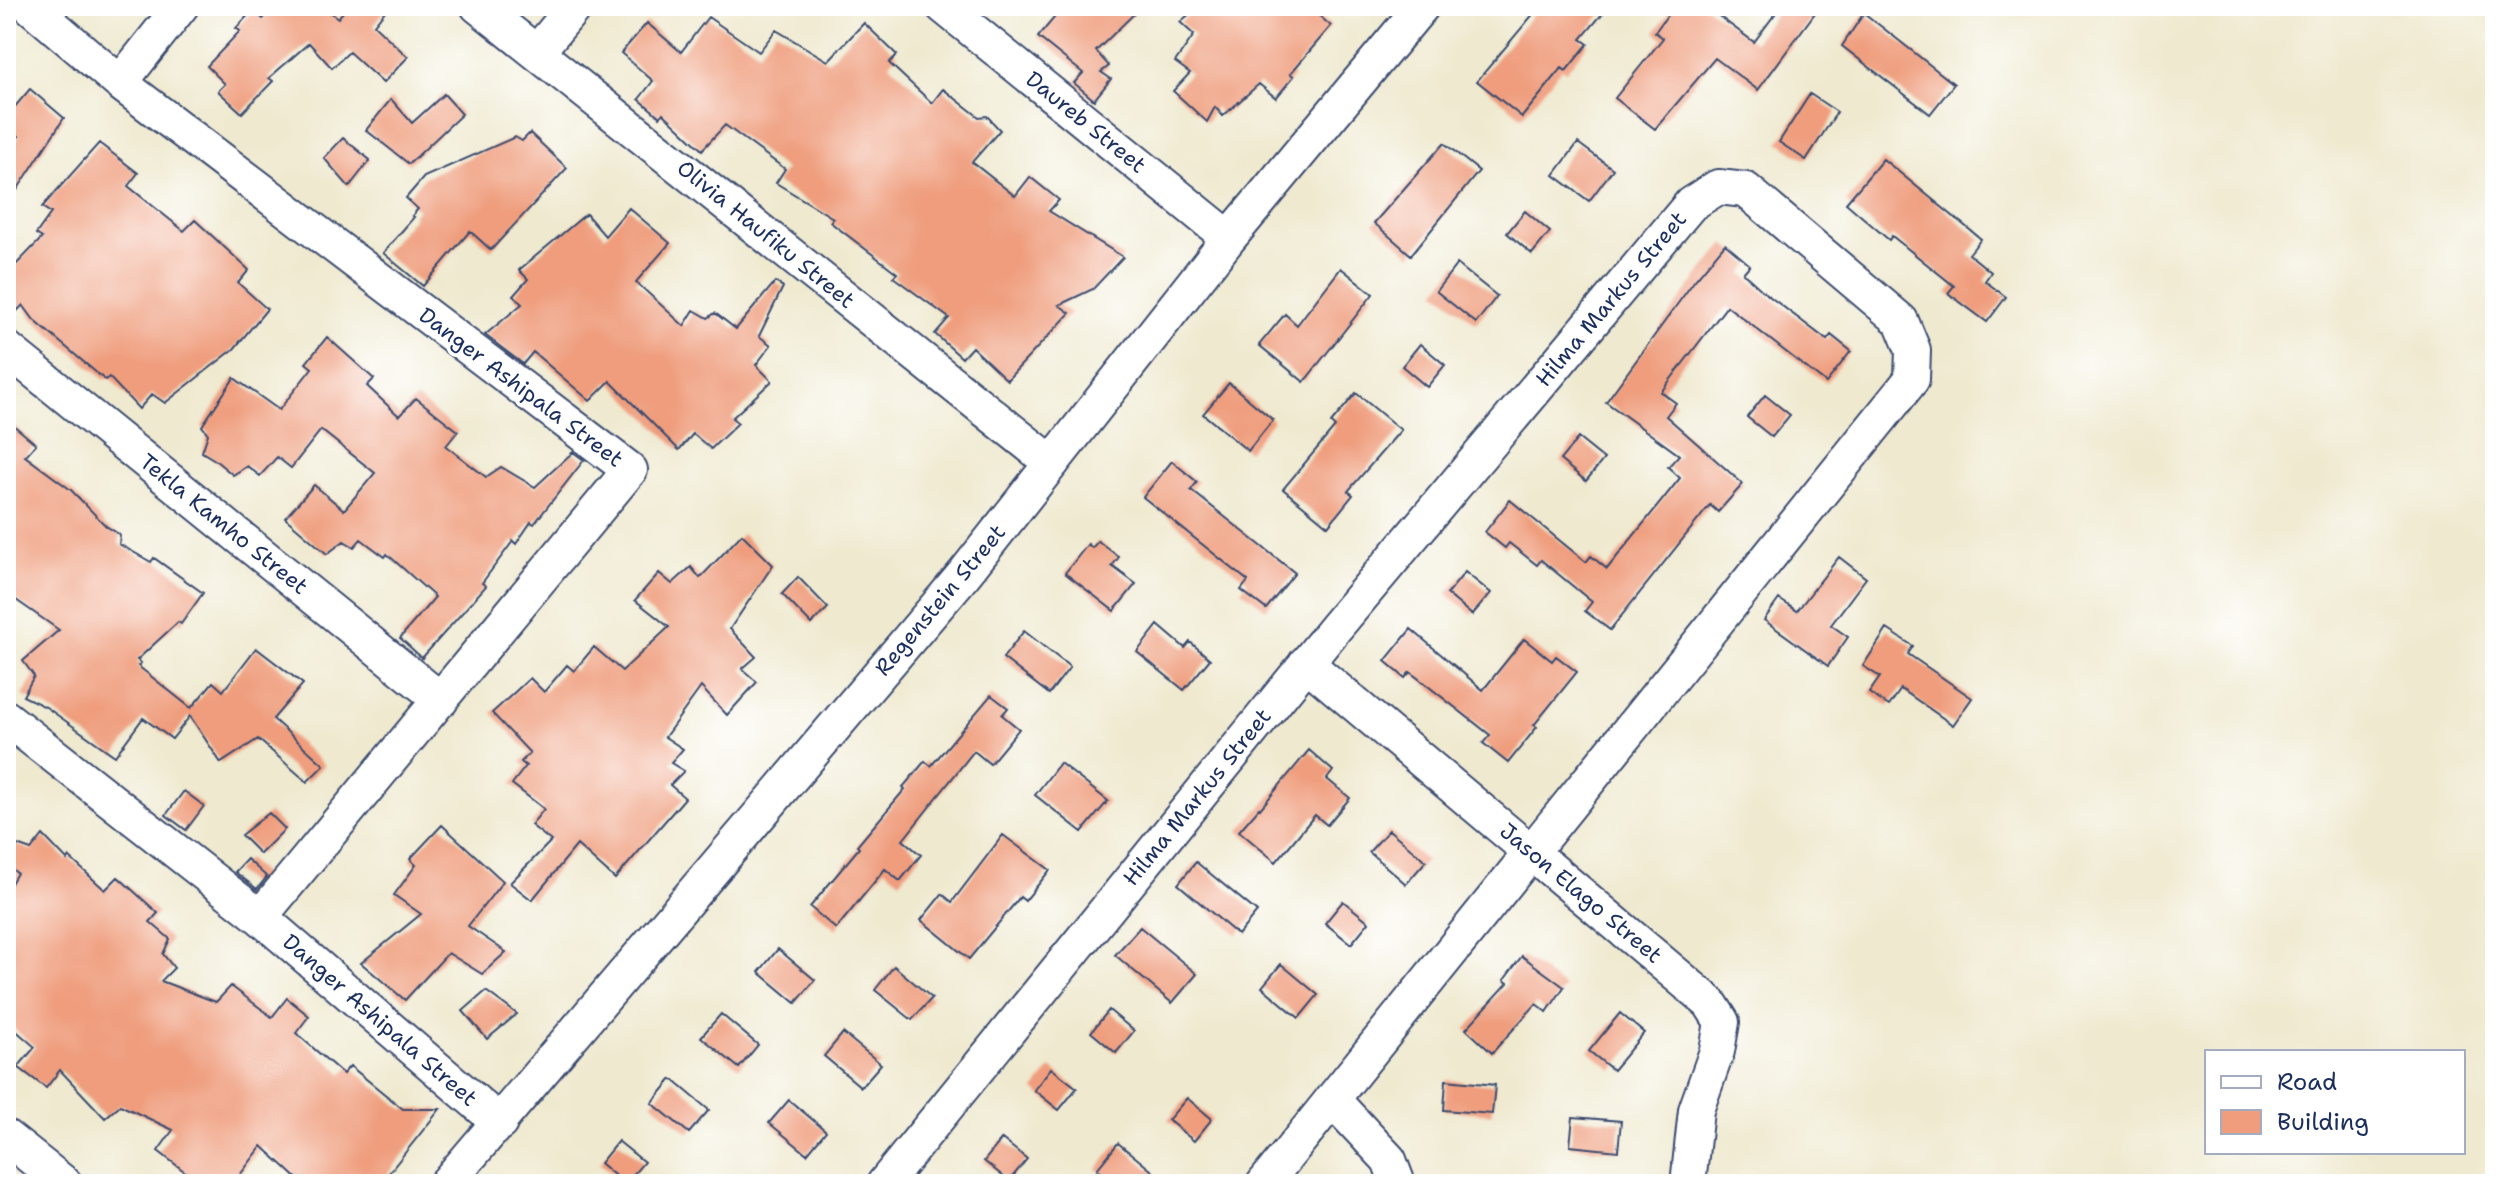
<svg xmlns="http://www.w3.org/2000/svg" width="2501" height="1190" font-family="'Shantell Sans',sans-serif">
  <style>
    .building { fill: #ef9d7d }
    .lines { fill: none; stroke-linecap: round; stroke-linejoin: round }
    .street-casing { stroke: #3b4b6f; stroke-width: 38 }
    .street { stroke: #fff; stroke-width: 34 }
    .labels { text-anchor: middle; dominant-baseline: central; stroke-width: 7; stroke-linejoin: round; paint-order: stroke }
    .street-label { font-size: 22px; fill: #1b2f5e; stroke: #fff }
  </style>
  <rect width="100%" height="100%" fill="#fff"/>
  <filter id="ink" filterUnits="userSpaceOnUse"><feTurbulence type="fractalNoise" baseFrequency=".0125" numOctaves="2"/><feDisplacementMap in="SourceGraphic" scale="16" xChannelSelector="R" yChannelSelector="G"/><feConvolveMatrix kernelMatrix="1 2 1 2 8 2 1 2 1" color-interpolation-filters="sRGB"/></filter>
  <filter id="wash" filterUnits="userSpaceOnUse"><feTurbulence type="fractalNoise" baseFrequency=".006" numOctaves="4" result="noise"/><feDisplacementMap in="SourceGraphic" scale="32" xChannelSelector="R" yChannelSelector="G"/><feGaussianBlur stdDeviation="1.8" result="paint"/><feColorMatrix in="noise" values="0 0 0 0 0 0 0 0 0 0 0 0 0 0 0 0 0 1.4 0 .05"/><feComposite in="paint" operator="in"/></filter>
  <g filter="url(#wash)">
    <rect width="100%" height="100%" fill="#efe9cf"/>
    <g id="blocks">
      <path class="building" d="M277,6h44l17,12 10,-12h41l-15,19 34,32 -25,26 -34,-31 -17,16 -23,-25 -40,35 4,3 -31,32 -24,-22 7,-7 -18,-18 33,-35 -4,-3 17,-18 10,9z
        M1064,6h78l-46,45 13,15 -8,6 10,7 -17,21 -20,-17 9,-10 -45,-36z
        M1199,6h109l23,20 -41,48 4,2 -18,22 -17,-14 -36,32 -8,-9 -8,15 -34,-31 17,-18 -15,-11 19,-27 -14,-13z
        M1540,6h69l-28,33 7,5 -22,27 -4,-3 -40,49 -45,-36z
        M1674,6h31l49,36 27,-36h39l-62,84 -43,-32 -60,71 -40,-31 48,-60 -8,-6z
        M1864,13l90,71 -24,30 -88,-68z
        M708,17l51,35 17,-22 52,31 36,-38 33,32 -8,8 43,40 11,-14 36,28 8,-1 13,14 -28,32 43,34 15,-19 29,23 -10,11 74,46 -30,32 -34,16 11,8 -63,67 -35,-33 -10,11 -27,-24 14,-16 -56,-41 4,-4 -67,-51 3,-4 -57,-35 9,-14 -60,-44 -23,25 -39,-37 -3,4 -21,-18 14,-18 -32,-28 26,-30 34,29z
        M30,89l34,29 -58,89v-56l13,-15 -13,-11v-8z
        M444,94l18,20 -53,50 -43,-34 25,-31 21,24z
        M1810,94l27,18 -31,48 -27,-18z
        M530,133l37,35 -76,82 -21,-19 -47,55 -40,-33 31,-36 -2,-1 6,-7 -12,-11 18,-21 91,-40 7,4z
        M343,138l27,22 -21,27 -25,-29z
        M99,143l39,30 -10,13 56,45 11,-11 54,50 -11,13 29,26 -33,40 -69,54 -13,-9 -13,15 -30,-32 -4,3 -71,-60 -11,-15 -17,17v-47l36,-37 -6,-4 15,-21 -9,-6z
        M1444,143l35,28 -68,84 -37,-32z
        M1578,143l35,26 -24,32 -35,-26z
        M1883,159l98,80 -12,15 22,18 -6,9 21,16 -19,25 -39,-29 6,-7 -62,-50 -3,4 -43,-37z
        M629,208l41,35 -34,39 48,44 10,-16 14,8 7,-5 21,16 39,-47 8,5 -24,49 12,9 -15,20 16,16 -40,37 6,5 -27,26 -18,-15 -14,16 -69,-69 -20,20 -57,-49 -10,12 -38,-29 37,-31 -9,-8 15,-17 -9,-9 67,-56 19,22z
        M1525,211l25,21 -18,22 -25,-21z
        M1725,244l25,21 -7,8 22,20 62,47 4,-5 20,16 -25,32 -99,-77 -66,86 15,11 -10,13 77,68 -25,28 -8,-7 -100,125 -25,-19 7,-9 -51,-42 -4,5 -28,-22 -4,5 -20,-16 25,-32 76,62 5,-6 16,13 73,-91 -12,-11 11,-12 -73,-53 89,-122z
        M1457,264l40,32 -21,27 -40,-32z
        M1341,268l32,26 -69,88 -45,-37 26,-31 12,11z
        M327,337l47,42 -7,7 32,30 17,-18 42,33 -12,15 40,31 15,-10 34,20 38,-35 11,8 -50,64 -3,-2 -15,22 -3,-3 -31,42 4,3 -64,72 -22,-20 35,-41 -48,-43 -2,3 -24,-18 -7,8 -10,-6 -17,13 -42,-36 29,-33 30,25 31,-37 -54,-43 -30,38 -14,-11 -17,19 -13,-10 -14,9 -18,-15 -13,-8 6,-18 -6,-8 32,-48 45,32 33,-42 -6,-5z
        M1420,344l25,21 -18,22 -25,-21z
        M1229,383l44,37 -25,31 -45,-37z
        M1356,393l45,37 -53,61 5,4 -25,31 -45,-37 52,-62 -4,-4z
        M1765,395l25,20 -18,22 -25,-20z
        M6,419l30,25 -11,12 46,34 35,36 14,9 -1,9 32,18 3,-4 49,35 -22,31 -3,-2 -41,38 4,3 -3,3 53,42 22,-26 10,9 33,-43 47,36 -30,35 51,46 -17,17 -49,-43 -37,24 -31,-47 -18,23 -29,-21 -28,38 -69,-49 -23,-11 11,-20 -11,-15 36,-31 -53,-37z
        M1578,438l26,21 -18,22 -26,-21z
        M1172,461l25,21 -6,8 104,83 -29,36 -25,-19 7,-9 -105,-84z
        M742,534l31,31 -43,64 26,28 -14,12 15,13 -30,33 -26,-28 -36,50 18,12 -12,14 13,8 -14,14 15,13 -70,81 -38,-34 -45,55 -22,-17 41,-42 -20,-16 13,-16 -32,-25 14,-18 -5,-4 9,-9 -38,-40 38,-35 14,14 23,-27 7,6 20,-24 28,24 47,-44 -34,-27 24,-27 13,11 19,-17 9,11z
        M1098,541l21,16 -7,9 24,18 -22,27 -49,-38 23,-29 4,4z
        M1839,557l27,21 -35,47 17,12 -20,29 -64,-46 15,-21 18,12z
        M1465,572l26,21 -19,22 -25,-21z
        M798,577l30,31 -17,16 -29,-30z
        M1158,625l27,23 5,-6 20,17 -26,31 -47,-38z
        M1411,629l72,61 41,-51 28,22 4,-5 21,16 -43,53 3,2 -29,36 -25,-20 7,-8 -80,-63 -5,6 -20,-17z
        M1887,629l26,17 -5,8 64,44 -19,27 -52,-36 -12,17 -20,-13 11,-16 -17,-11z
        M1024,631l46,36 -21,27 -46,-36z
        M991,695l17,13 -6,7 17,14 -29,35 -16,-13 -71,89 18,15 -21,26 -15,-12 -49,60 -26,-22 49,-59 -2,-2 48,-57 -2,-2 22,-26 6,5z
        M1309,750l24,21 -6,8 23,19 -23,27 -12,-10 -39,47 -37,-31 20,-23 1,1z
        M1060,763l48,38 -26,31 -47,-37z
        M184,791l20,15 -18,24 -20,-15z
        M269,813l16,16 -25,25 -19,-19z
        M442,825l61,56 -35,45 38,26 -24,22 -34,-21 -43,47 -44,-37 60,-49 -27,-19 22,-30 -6,-6z
        M1389,830l37,31 -20,23 -37,-32z
        M43,835l24,25 2,-3 36,33 13,-13 40,36 -8,9 20,17 -7,15 11,14 -13,13 55,21 15,-16 41,31 15,-19 22,18 -13,17 47,41 7,-8 53,43h37l-60,75h-77l-41,-38 -29,38h-32l-43,-33 15,-21 -53,-25 -15,13 -45,-48 -14,18 -28,-21 17,-20 -29,-25v-130l11,-19 -11,-8v-24l25,9z
        M1003,835l47,35 -25,31 -5,-4 -51,62 -48,-39 21,-26 10,8z
        M247,859l20,18 -10,12 -22,-17z
        M1196,862l61,50 -19,23 -60,-51z
        M1343,901l26,21 -18,22 -26,-21z
        M1140,927l57,47 -25,29 -57,-48z
        M778,949l37,31 -19,23 -37,-31z
        M1522,956l42,31 -17,25 -11,-8 -44,49 -26,-24 42,-46 -4,-3z
        M1281,964l37,31 -19,23 -37,-31z
        M894,966l38,32 -20,22 -37,-30z
        M486,991l31,23 -30,25 -24,-28z
        M1109,1010l25,21 -18,22 -25,-21z
        M1620,1013l24,20 -31,37 -24,-19z
        M721,1014l37,31 -19,23 -38,-31z
        M843,1033l38,31 -20,23 -37,-31z
        M1051,1068l26,20 -18,22 -25,-20z
        M672,1079l37,31 -20,23 -37,-30z
        M1446,1080l49,5 -3,29 -48,-4z
        M1187,1098l25,21 -18,22 -26,-21z
        M789,1100l37,31 -19,23 -38,-31z
        M1573,1117l48,4 -3,30 -48,-5z
        M1002,1139l25,20 -18,22 -25,-20z
        M618,1141l26,21 -19,22 -25,-21z
        M1118,1143l50,41h-52l-19,-15z"/>
    </g>
  </g>
  <g filter="url(#ink)">
    <use href="#blocks" fill-opacity="0" stroke="#3b4b6f" stroke-width="2"/>
    <g class="lines">
      <defs>
        <path id="street" d="M30,6l90,77 510,387 -370,447
          M478,6l574,457
          M943,6l286,232
          M537,52l38,-46
          M120,83l61,-77
          M6,348l435,352
          M1306,663l404,340 12,19 -5,29 -21,59 -8,74
          M6,718l254,199 240,206
          M1332,1099l57,61 9,24
          M6,1137l59,47
          M446,1184l519,-611 264,-335 193,-232
          M884,1184l451,-556 356,-424 27,-17 28,3 155,131 12,29 -1,29 -648,805"/>
      </defs>
      <use href="#street" class="street-casing"/>
      <use href="#street" class="street"/>
    </g>
  </g>
  <g class="labels">
    <g class="street-label">
      <text transform="translate(1086 122) rotate(39)">Daureb Street</text>
      <text transform="translate(766 234) rotate(39)">Olivia Haufiku Street</text>
      <text transform="translate(1611 299) rotate(-50)">Hilma Markus Street</text>
      <text transform="translate(521 387) rotate(37)">Danger Ashipala Street</text>
      <text transform="translate(224 524) rotate(39)">Tekla Kamho Street</text>
      <text transform="translate(940 600) rotate(-50)">Regenstein Street</text>
      <text transform="translate(1197 797) rotate(-51)">Hilma Markus Street</text>
      <text transform="translate(1581 893) rotate(40)">Jason Elago Street</text>
      <text transform="translate(380 1020) rotate(41)">Danger Ashipala Street</text>
    </g>
  </g>
  <rect width="2501" height="1190" fill="none" stroke="#fff" stroke-width="32"/>
  <rect x="2205" y="1050" width="260" height="104" fill="#ffffff" stroke="#a4acbf" stroke-width="2"/>
  <rect x="2221" y="1076" width="40" height="12" fill="#ffffff" stroke="#a4acbf" stroke-width="2"/>
  <text x="2277" y="1090" font-size="24" fill="#1b2f5e">Road</text>
  <rect x="2221" y="1110" width="40" height="24" fill="#ef9d7d" stroke="#a4acbf" stroke-width="2"/>
  <text x="2277" y="1130" font-size="24" fill="#1b2f5e">Building</text>
</svg>
